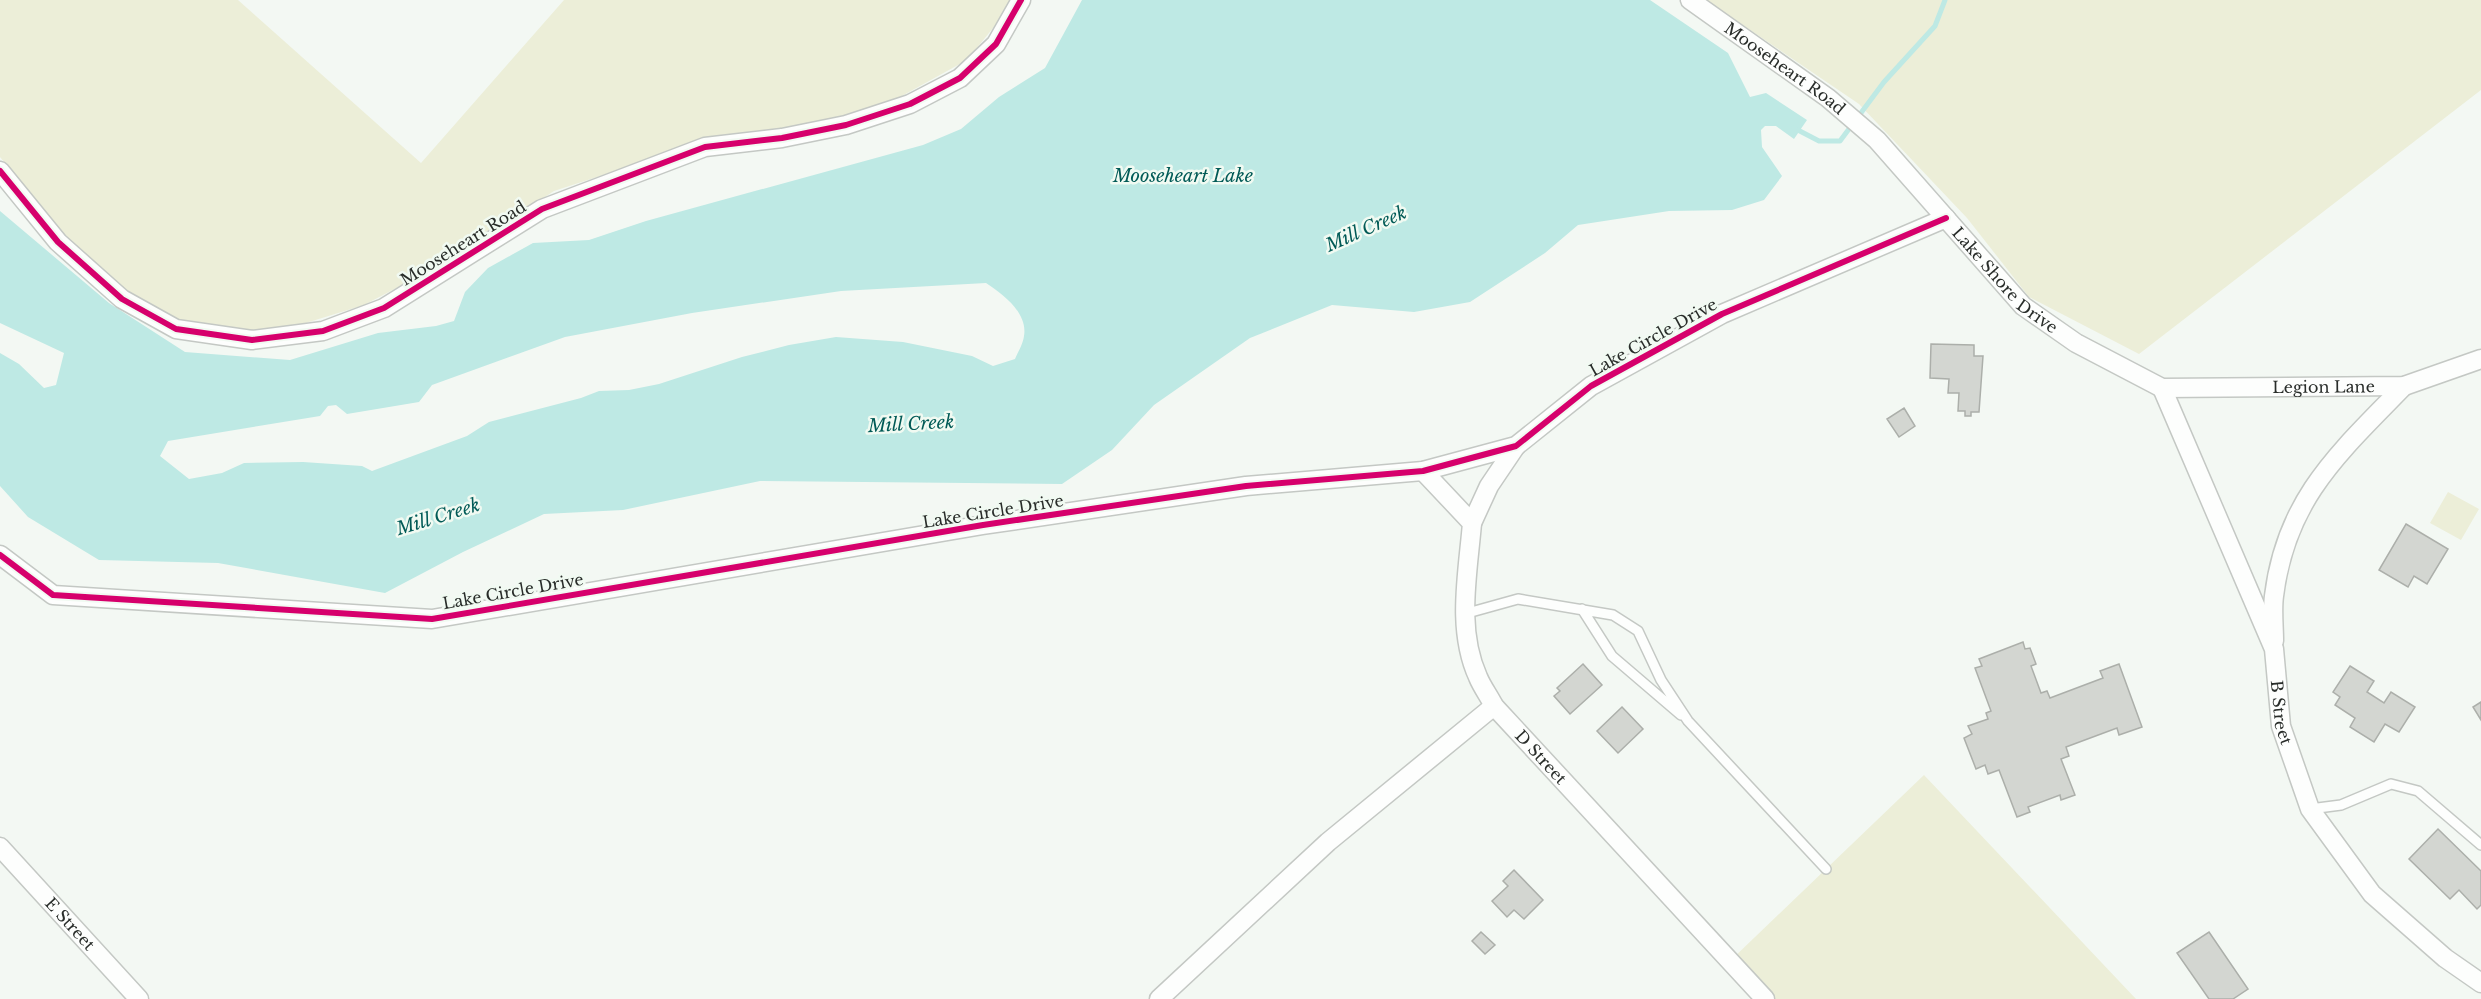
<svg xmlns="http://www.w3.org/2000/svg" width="2481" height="999" font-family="'Libre Baskerville',serif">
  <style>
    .green { fill: #eceed8 }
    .water { fill: #bee9e4; fill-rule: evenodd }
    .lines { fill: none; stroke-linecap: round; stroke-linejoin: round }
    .stream { stroke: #bee9e4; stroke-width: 5 }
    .building { fill: #d3d6d1; stroke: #acafaa; stroke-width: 1.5 }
    .lane-casing { stroke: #c4c8c4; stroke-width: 12 }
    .street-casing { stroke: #c4c8c4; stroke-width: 21 }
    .lane { stroke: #fdfefd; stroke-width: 9 }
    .street { stroke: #fdfefd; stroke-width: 18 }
    .cycleway-casing { stroke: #f1faf2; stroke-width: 10 }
    .cycleway { stroke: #d6006c; stroke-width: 6 }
    .labels { text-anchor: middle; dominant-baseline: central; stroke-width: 5; stroke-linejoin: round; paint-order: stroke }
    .street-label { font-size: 16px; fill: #292d2a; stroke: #f1faf2 }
    .water-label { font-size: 18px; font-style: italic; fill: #015a56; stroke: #f1faf2 }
  </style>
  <rect width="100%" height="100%" fill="#f3f8f3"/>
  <path class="green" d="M0,0h238l183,163 143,-163h446l-8,17 -35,43 -67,37 -75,25 -133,24 -138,45 -108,71 -82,43 -84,26 -55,-2 -52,-9 -54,-33 -62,-59 -57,-71z
    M1706,0h775v90l-342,264 -110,-57 -62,-79 -108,-114z
    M2448,492l31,17 -18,31 -31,-17z
    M1924,775l212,224h-371l-35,-38z"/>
  <path class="water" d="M1082,0h568l78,53 22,44 16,-4 41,27 -13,19 -18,-13h-11l-4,4 1,17 20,29 -18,24 -32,10 -63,1 -91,14 -33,28 -75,49 -56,10 -82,-7 -82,33 -96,67 -42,45 -50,34 -302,-3 -137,29 -79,4 -81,38 -78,41 -167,-30 -119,-3 -71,-43 -28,-31v-133l19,11 25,24 12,-3 8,-32 -64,-30v-112l109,92 76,49 105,8 88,-27 58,-7 18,-5 11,-29 23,-24 45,-25 56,-3 57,-19 277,-76 38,-16 38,-32 46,-29zM986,283c17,11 42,30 38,53 -1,8 -6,16 -9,23l-22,7 -21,-10 -69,-14 -67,-5 -47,8 -47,12 -83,27 -30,6 -30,1 -18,7 -92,24 -22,14 -95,35 -10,-5 -59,-4 -59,1 -22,10 -33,6 -29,-23 8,-15 152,-25 8,-10 8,-1 11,9 72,-12 13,-17 133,-48 127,-24 149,-22z"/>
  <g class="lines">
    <path class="stream" d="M1794,128l25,13h21l44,-59 51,-56 10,-26"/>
  </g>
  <path class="building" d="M1931,344l43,1v11h9l-4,56h-8v4h-6v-5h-7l1,-18h-11l1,-14 -19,-1z
    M1904,408l11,18 -16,11 -12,-18z
    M2406,524l42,25 -21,35 -13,-8 -6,11 -29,-17z
    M2023,642l2,7 5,-1 6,16 -5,2 10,27 6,-2 3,7 53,-20 -3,-7 19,-7 23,63 -23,8 -2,-7 -51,19 3,9 -8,3 14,36 -14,5 -1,-5 -32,12 2,5 -13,5 -18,-47 -11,4 -3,-9 -9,4 -12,-31 8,-4 -4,-8 20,-7 -2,-6 5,-2 -16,-43 7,-2 -3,-7z
    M1583,664l19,21 -32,29 -16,-18 6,-5 -3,-3z
    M2350,666l24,15 -7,11 17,11 7,-11 24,15 -16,25 -14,-8 -11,18 -24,-15 5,-9 -20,-13 5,-8 -7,-5z
    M2481,702v18l-8,-13z
    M1622,707l21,22 -25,24 -21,-22z
    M2438,829l43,42v34l-4,4 -18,-19 -9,9 -41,-40z
    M1514,870l29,30 -19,19 -10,-9 -7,7 -15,-16 16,-15 -5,-5z
    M1481,932l14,13 -10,9 -13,-13z
    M2209,932l39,57 -15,10h-24l-32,-46z"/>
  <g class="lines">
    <defs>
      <path id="lane" d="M1582,609l30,47 69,59
        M1464,614l54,-15 95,16 25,16 23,49 27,41 138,148
        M2310,809l31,-4 50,-21 27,7 63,54"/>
      <g id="street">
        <path id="s1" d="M1690,0l138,98 49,42 146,166 53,37 86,45 242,-2 77,-27"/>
        <path d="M0,171l58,71 64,57 54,30 76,11 71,-9 61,-23 158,-99 163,-62 77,-9 64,-13 64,-21 50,-26 36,-34 25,-44"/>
        <path id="s2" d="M2162,388l112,261 7,77 29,83 62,85 73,64 36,25"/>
        <path id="s3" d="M1423,471l49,52c-4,50 -16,106 6,154 4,10 11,19 16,29l271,293"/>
        <path d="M1472,523l17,-37 27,-40"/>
        <path d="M0,555l53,40 379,24 551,-94 263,-39 177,-15 93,-25 75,-60 131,-72 224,-96"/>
        <path d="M2274,641c0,-15 -2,-31 0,-45 12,-98 66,-144 130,-210"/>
        <path id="s4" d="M0,847l139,152"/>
        <path d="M1159,999l169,-157 166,-136"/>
      </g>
    </defs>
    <use href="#lane" class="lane-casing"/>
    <use href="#street" class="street-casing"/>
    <use href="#lane" class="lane"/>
    <use href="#street" class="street"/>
    <defs>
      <path id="cycleway" d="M0,171l58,71 64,57 54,30 76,11 71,-9 61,-23 158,-99 163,-62 77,-9 64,-13 64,-21 50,-26 36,-34 25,-44
        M0,555l53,40 379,24 551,-94 263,-39 177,-15 93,-25 75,-60 131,-72 224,-96"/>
    </defs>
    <use href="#cycleway" class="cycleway-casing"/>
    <use href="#cycleway" class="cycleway"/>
  </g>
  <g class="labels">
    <g class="street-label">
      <text stroke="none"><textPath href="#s1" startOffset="117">Mooseheart Road</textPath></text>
      <text transform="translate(463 243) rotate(-32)">Mooseheart Road</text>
      <text stroke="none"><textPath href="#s1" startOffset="424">Lake Shore Drive</textPath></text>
      <text transform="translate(1653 337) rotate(-29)">Lake Circle Drive</text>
      <text stroke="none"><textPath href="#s1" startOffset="778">Legion Lane</textPath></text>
      <text transform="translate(993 511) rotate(-9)">Lake Circle Drive</text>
      <text transform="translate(513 591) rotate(-10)">Lake Circle Drive</text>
      <text stroke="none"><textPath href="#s2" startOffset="348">B Street</textPath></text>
      <text stroke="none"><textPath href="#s3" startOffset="330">D Street</textPath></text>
      <text stroke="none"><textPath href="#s4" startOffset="104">E Street</textPath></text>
    </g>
    <g class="water-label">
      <text x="1183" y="176">Mooseheart Lake</text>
      <text transform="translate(1366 229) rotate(-24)">Mill Creek</text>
      <text transform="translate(911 424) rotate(-3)">Mill Creek</text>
      <text transform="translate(438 517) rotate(-17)">Mill Creek</text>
    </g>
  </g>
</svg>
